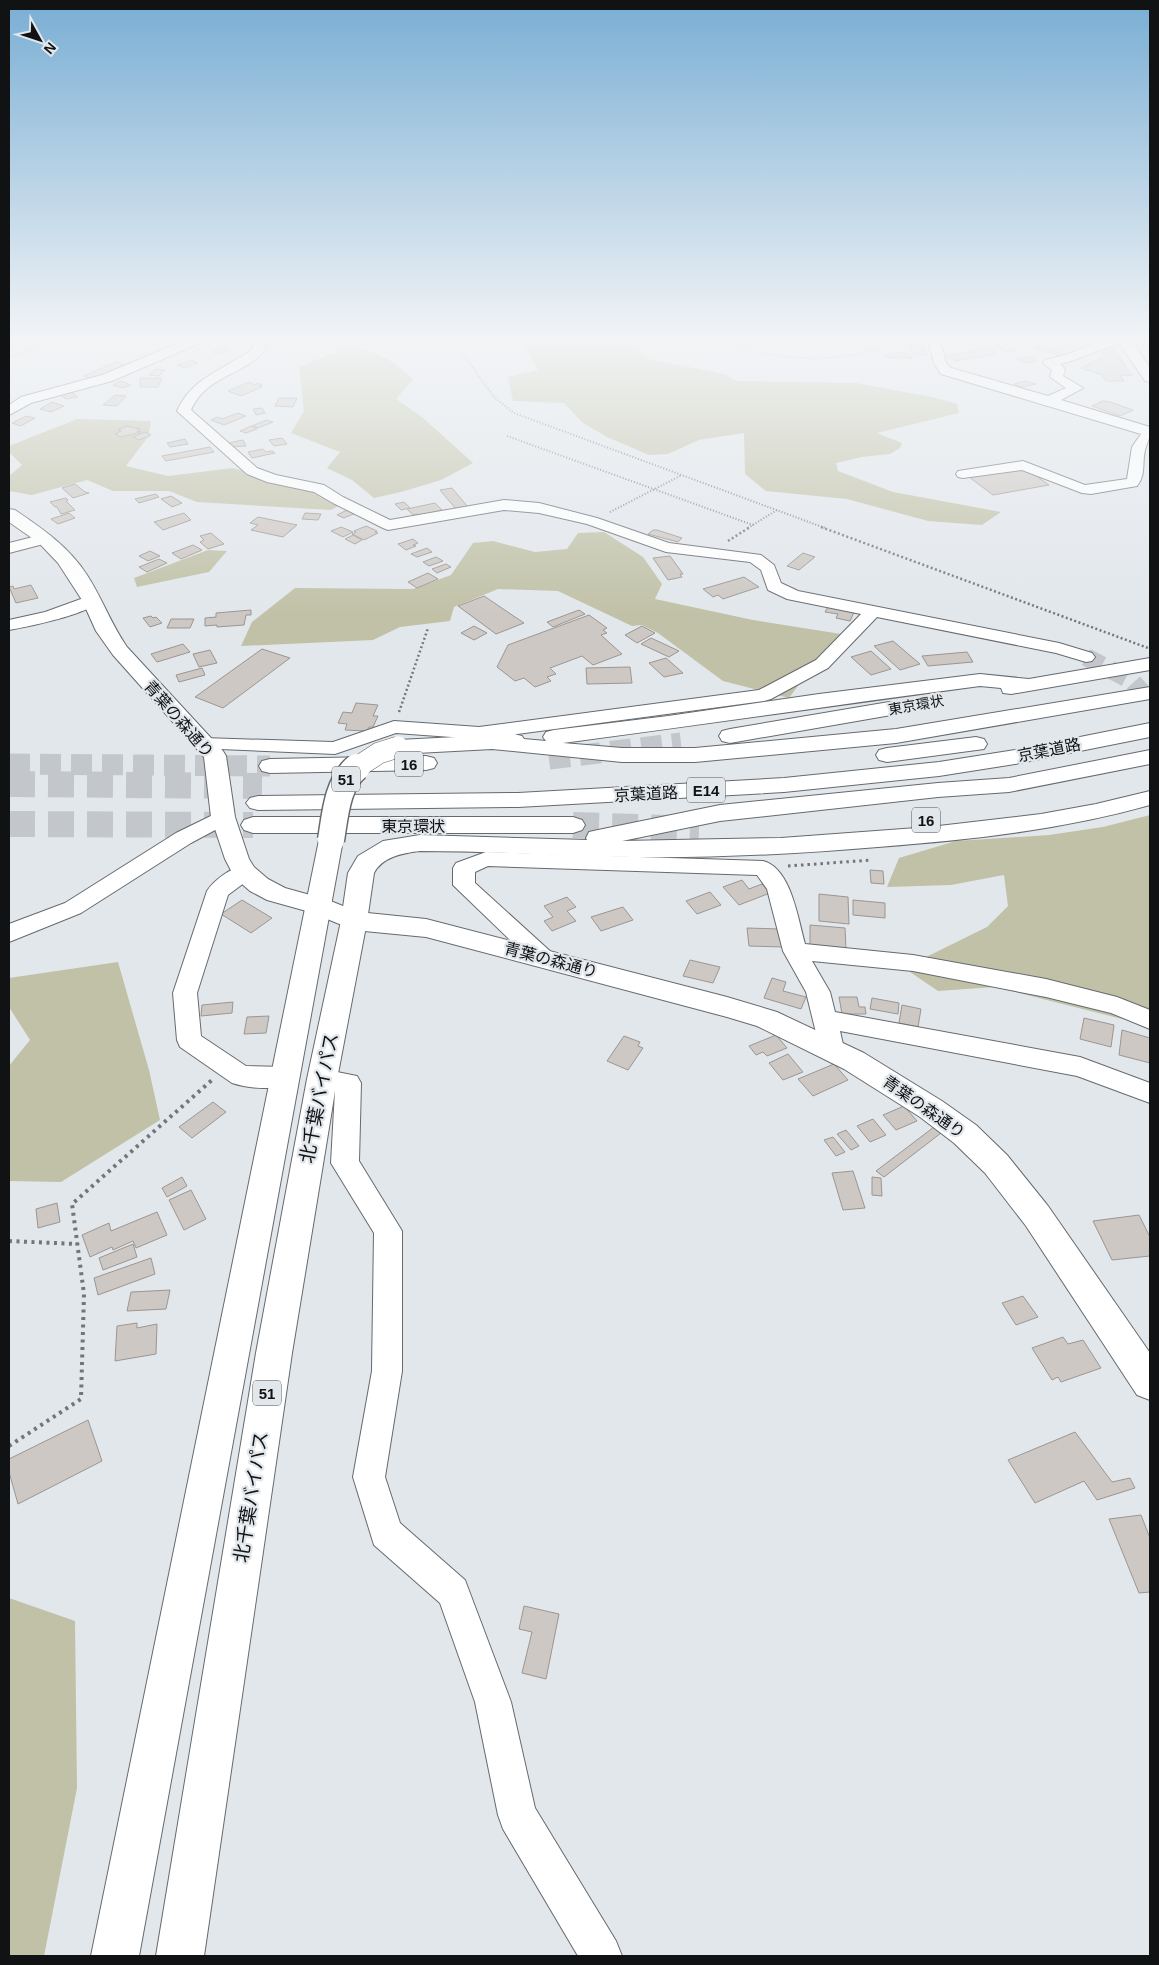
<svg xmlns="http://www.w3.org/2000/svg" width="1159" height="1965" font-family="Arial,'Noto Sans JP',sans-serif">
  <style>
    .green { fill: #c0c1a6 }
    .building { fill: #cdc8c3; stroke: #9b9691 }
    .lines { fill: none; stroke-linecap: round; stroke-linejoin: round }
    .street-tunnel { stroke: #c3c7cc; stroke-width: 18; stroke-dasharray: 18 9; stroke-linecap: butt }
    .highway-tunnel-far1 { stroke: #c3c7cc; stroke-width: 21; stroke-dasharray: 21 10; stroke-linecap: butt }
    .highway-tunnel { stroke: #c3c7cc; stroke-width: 26; stroke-dasharray: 26 13; stroke-linecap: butt }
    .street-casing { stroke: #666a6f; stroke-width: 2 }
    .secondary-casing { stroke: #666a6f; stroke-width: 2 }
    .primary-casing { stroke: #666a6f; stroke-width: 2 }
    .highway-casing { stroke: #666a6f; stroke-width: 2 }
    .path-far3 { stroke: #737679; stroke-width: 2; stroke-dasharray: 1 2; stroke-linecap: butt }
    .path-far2 { stroke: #737679; stroke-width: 2.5; stroke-dasharray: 2 2.5; stroke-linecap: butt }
    .path-far1 { stroke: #737679; stroke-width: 3; stroke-dasharray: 2.5 4; stroke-linecap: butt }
    .path { stroke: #737679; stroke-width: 4; stroke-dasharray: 3 4.5; stroke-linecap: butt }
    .street { fill: #fff; fill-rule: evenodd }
    .secondary { fill: #fff; fill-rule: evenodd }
    .primary { fill: #fff; fill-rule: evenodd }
    .highway { fill: #fff; fill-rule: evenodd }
    .highway-bridge-far1-casing { stroke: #666a6f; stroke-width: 22; stroke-linecap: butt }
    .highway-bridge-casing { stroke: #666a6f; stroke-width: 29; stroke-linecap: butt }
    .highway-bridge-far1 { stroke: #fff; stroke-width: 21 }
    .highway-bridge { stroke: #fff; stroke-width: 26 }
    .labels { text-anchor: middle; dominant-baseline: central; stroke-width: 4.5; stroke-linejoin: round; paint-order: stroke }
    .far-street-label { font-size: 14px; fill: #111214; stroke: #e2e7ec }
    .shield { fill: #e2e7ec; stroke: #505255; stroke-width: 1 }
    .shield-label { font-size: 15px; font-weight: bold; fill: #111214 }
    .street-label { font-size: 16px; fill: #111214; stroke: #e2e7ec }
    .near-street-label { font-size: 19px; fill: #111214; stroke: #e2e7ec }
  </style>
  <rect width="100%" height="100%" fill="#e2e7ec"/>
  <path class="green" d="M521,340h107l21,19 75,15 13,7 119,2 76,14 25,7 2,9 -82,20 25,10 -2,5 -10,6 -28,3 -26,6 2,8 55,21 108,20 -19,13 -54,-4 -81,-22 -81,-8 -21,-17 -1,-41 -45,7 -31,14 -19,1 -42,-18 -24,-14 -19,-20 -51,-2 -5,-24 30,-7z
    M723,340h52l-2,3 -30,6z
    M351,346c29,7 39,12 62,33l-17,20 26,18 51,46 -32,17 -40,12 -27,6 -22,-18 -25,-12 13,-16 -49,-19 13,-22 -5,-44z
    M77,419l74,2 -3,16 -22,29 42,10 65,-8 74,21 35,15 -11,6 -134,-8 -28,-11h-56l-26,-11 -55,15 -23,-4v-15l13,-11 -13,-13v-6z
    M604,532l39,25 19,27 -7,15 98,21 88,14 -21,22 -31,42 -66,-17 -65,-48 -16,-8 -10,1 -74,-35 -60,-2 -44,18 -4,14 -50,6 -27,13 -132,6 11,-24 43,-34 118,1 38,-14 22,-32 20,-2 42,11 32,-3 11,-16z
    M208,550l19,1 -18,21 -72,15 -3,-9z
    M1150,815v211l-155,-39 -57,4 -28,-19 12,-13 65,-32 21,-21 -4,-31 -53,10 -64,2 12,-29 57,-17 93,-6 54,-8z
    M118,962l31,108 11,50 -99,62 -52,-1v-115l21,-26 -21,-33v-29z
    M9,1598l66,23 2,167 -33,168h-35z"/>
  <path class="building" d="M1023,340l11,4 -8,2 -10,-4z
    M1003,343l14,8 -10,1 -13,-7z
    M909,344h14l4,11 -14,-1z
    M1070,344l13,5 -25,7 -10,-4z
    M1042,345l12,5 -8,2 -11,-4z
    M220,347l10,1 -9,6 -9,-2z
    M988,348l9,6 -42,7 -10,-5z
    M1098,348l17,1 -5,3h6l16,24 -12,-1 4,6h-18l-4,-6 -21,-7 23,-11z
    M905,352l7,6h-24l-4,-4z
    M1030,356l7,5 -13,2 -7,-4z
    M191,360l7,3 -13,5 -8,-3z
    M116,362l12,4 -35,13 -9,-3z
    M156,369l9,1 -6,6 -10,-1z
    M140,378h22l-4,9h-18z
    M121,381l10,4 -8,3 -10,-3z
    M1025,381l11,3 -15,3 -7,-3z
    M249,382l6,3 3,-2 4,2 -3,1 3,1 -21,9 -13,-5z
    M71,392l7,5 -12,2 -6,-4z
    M115,395l11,1 -9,10 -14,-1z
    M279,398h18l-4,9 -18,-1z
    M1103,401l7,1 23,8 -13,6 -28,-10z
    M52,402l12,4 -13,6 -11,-3z
    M262,408l3,5 -9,2 -3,-6z
    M238,413l8,3 -22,9 -13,-5 6,-3 5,2z
    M26,416l9,2 -14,8 -9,-3z
    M266,420l7,2 -15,6 -6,-2z
    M127,426l13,3 -3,2 4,1 -20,5 -6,-3 6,-3 -3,-1z
    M251,426l6,3 -11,4 -6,-2z
    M145,432l6,3 -12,5 -6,-3z
    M282,438l5,6 -13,2 -5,-6z
    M185,439l3,5 -18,3 -3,-4z
    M243,440l3,6 -15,1 -3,-4z
    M210,447l4,5 -48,9 -4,-5z
    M263,449l3,3 6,-1 3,2 -23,5 -4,-6z
    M1024,467l25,18 -56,10 -24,-18z
    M75,484l10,8 4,1 -16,5 -11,-10z
    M452,488l16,19 -12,2 -16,-19z
    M156,494l3,3 -20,6 -4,-4z
    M171,496l11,7 -10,4 -11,-8z
    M66,498l2,2 -2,1 9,9 -14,4 -4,-7h-2l-5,-5z
    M404,502l6,6 -9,2 -6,-6z
    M435,503l7,7 -24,6 -1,-2 -4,1 -6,-6z
    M349,509l7,4 -12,5 -7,-3z
    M69,513l6,5 -17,6 -7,-5z
    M184,513l7,7 -28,10 -9,-8z
    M305,513l16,1 -3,6 -16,-1z
    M258,517l39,8 -14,12 -32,-7 7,-5 -8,-2z
    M366,526l11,5 -2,1 3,1 -14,7 -12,-6 4,-2 -2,-1z
    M341,527l12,5 -10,5 -12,-6z
    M653,530h4l25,8 -4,4 -30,-8z
    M211,533l13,11 -16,5 -8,-7 4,-2 -4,-4z
    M353,535l9,5 -7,4 -10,-5z
    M413,539l5,4 -5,2 3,1 -10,4 -8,-6z
    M193,545l9,5 -21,9 -9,-6z
    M427,548l5,4 -15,5 -6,-3z
    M150,551l10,5 -12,5 -9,-5z
    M803,553l12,4 -16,13 -12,-4z
    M670,556l13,18h-3l2,3 -14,3 -15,-22z
    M436,557l7,4 -14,5 -6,-4z
    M159,559l8,4 -20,9 -8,-5z
    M446,564l5,3 -14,6 -5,-4z
    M428,573l10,6 -21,9 -9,-6z
    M744,577l15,10 -36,12 -5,-4 -5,2 -10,-8z
    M31,585l7,13 -22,5 -7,-16 4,-1 1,3z
    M484,596l40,27 -28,11 -38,-28z
    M829,605l26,5 -5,11 -14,-3 2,-4 -13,-2z
    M251,610v5h-5l-2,10 -27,2v-2l-12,1v-8l11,-1v-4z
    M579,610l6,4 -32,13 -6,-5z
    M589,615l18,13 -4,2 4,3 -6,2 21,19 -29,11 -11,-9 -32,12 6,6 -9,3 4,4 -16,6 -11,-9 -9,3 -18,-14 11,-22z
    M151,616l2,2 3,-1 6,6 -12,4 -7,-9z
    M171,619h23l-4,9h-23z
    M474,626l13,7 -13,7 -13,-7z
    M642,626l13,7 -18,10 -12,-8z
    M651,638l28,13 -10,6 -28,-13z
    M893,641l27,23 -20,6 -26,-24z
    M183,644l7,8 -33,10 -6,-8z
    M262,649l28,9 -67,50 -28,-11z
    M210,650l7,13 -18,4 -6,-13z
    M871,651l20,18 -20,6 -20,-18z
    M967,652l6,10 -45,4 -6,-10z
    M666,658l17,15 -19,4 -15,-14z
    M630,667l2,16 -45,1 -1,-16z
    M202,668l3,7 -26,7 -3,-7z
    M356,703l22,2 -5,11h5l-5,11h-4l-2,4 -22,-1 2,-6 -9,-1 5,-11 9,1z
    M870,870l13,1 1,13 -13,-1z
    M742,880l7,9 13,-5 8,9 -31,12 -16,-18z
    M710,892l11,13 -24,9 -11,-13z
    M819,894l29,3 1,27 -30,-3z
    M567,897l9,10 -9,4 9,10 -24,10 -8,-10 9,-4 -9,-11z
    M242,900l30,18 -21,15 -30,-19z
    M853,900l32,3v15l-32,-3z
    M623,907l10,13 -32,11 -10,-14z
    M810,925l35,3 1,21 -36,-3z
    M747,928l33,1 2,18 -33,-1z
    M690,960l30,7 -7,16 -30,-7z
    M772,978l14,4 -3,9 23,6 -5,12 -37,-11z
    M839,997h18l2,10h6l1,7h-24z
    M872,998l27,5 -1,11 -28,-5z
    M233,1002l-1,11 -31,3 1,-11z
    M902,1005l19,4 -3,18 -19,-4z
    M269,1016l-3,17 -22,1 3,-17z
    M1084,1018l30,7 -3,22 -31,-8z
    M1122,1030l28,8v25l-31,-8z
    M776,1035l11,13 -20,8 -4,-4 -7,3 -7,-9z
    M624,1036l16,6 -2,4 5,2 -15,22 -21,-9z
    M788,1054l15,18 -20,8 -14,-17z
    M834,1064l14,16 -35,16 -15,-17z
    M213,1102l13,10 -34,26 -13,-11z
    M904,1106l13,15 -21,9 -13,-15z
    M873,1119l13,16 -16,7 -13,-16z
    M934,1127l7,6 -57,44 -8,-6z
    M846,1130l13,16 -8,4 -14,-16z
    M833,1137l12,15 -9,4 -12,-16z
    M853,1171l12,37 -22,2 -11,-37z
    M182,1177l5,9 -20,11 -5,-9z
    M872,1177l9,1 1,18 -10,-1z
    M191,1190l15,29 -22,11 -15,-30z
    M57,1203l3,19 -22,6 -2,-19z
    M157,1212l10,23 -31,13 -3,-7 -20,9 -1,-3 -22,10 -8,-22 27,-12 2,8z
    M1139,1215l11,22v19l-38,4 -19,-39z
    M133,1244l4,13 -34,13 -4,-12z
    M151,1258l4,16 -57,21 -4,-17z
    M170,1290l-4,19 -39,2 4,-19z
    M1023,1296l15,21 -22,8 -14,-22z
    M137,1323v5l20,-4 -1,30 -41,7 2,-35z
    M1063,1337l5,7 15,-4 18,28 -40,14 -3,-5 -6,3 -20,-32z
    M88,1420l14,41 -84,43 -9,-32v-13z
    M1075,1432l37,50 18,-4 5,10 -38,12 -13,-19 -49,22 -27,-43z
    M1141,1515l9,23v54l-11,1 -30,-74z
    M524,1606l35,8 -13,65 -24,-6 10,-41 -13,-3z"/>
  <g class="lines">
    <path class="street-tunnel" d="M1086,657l46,24 18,20"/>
    <path class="highway-tunnel-far1" d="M549,759l132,-16
      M9,764l261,2"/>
    <path class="highway-tunnel" d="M9,784l253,2
      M9,824l244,1
      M573,825l126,4"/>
    <defs>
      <path id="street" d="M186,340h16l-2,3 -88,38 -81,22 -22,12v-10l12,-8 81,-22z
        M247,340h14l4,4v6c-20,25 -59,25 -74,60l66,58 19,7 48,10 19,12 47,23 114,-20 35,3 58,15 72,25 92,12 13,10 7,18 17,8 261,52 33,10 3,4 -3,4 -6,1 -30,-9 -179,-36 -49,51 -57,31 -7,2 -285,38 -83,-6 -61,21 -139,-6 -3,-4 3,-4 7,-2 130,4 61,-21 85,6 280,-37 57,-30 45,-46 -74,-15 -19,-9 -7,-20 -11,-8 -84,-10 -79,-28 -48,-11 -35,-3 -116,20 -5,-2 -50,-25 -19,-11 -47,-10 -20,-8 -70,-63c14,-33 48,-42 76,-62v-4z
        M928,340h12l6,23 5,5 97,28 18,-8 -16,-11 2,-7 -9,-7 2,-3 24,-6 33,-14h23l-2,3c-22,5 -41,16 -63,21l5,5 -2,7 20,12 -22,12 89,27c0,11 -1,11 -4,20 -5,14 1,27 -9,39l-46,8 -9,-1 -60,-23 -59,8 -5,-1 -2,-3 2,-3 65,-10 62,24 42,-6 5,-32 9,-13 -200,-60 -7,-11z
        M1143,340h7v4l-5,-1z
        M45,534l6,2 2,3 -2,3 -42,11v-10z
        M92,595l6,1 2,4c-9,14 -73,27 -91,30v-10l36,-8z
        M223,810l7,2 3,5 -3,5 -39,21 -110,70 -72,29v-18l56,-21 111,-70z
        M486,852l277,9c28,7 35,58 42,83l108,11 133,24 71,18 33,13v19l-39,-16 -65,-16 -133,-26 -101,-10 18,31 5,20 245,45 70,26v20l-73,-27 -237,-45 4,18 -3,7 -9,2 -9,-2 -3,-7 -14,-57 -23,-41 -16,-62 -10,-14 -269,-9 -13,6v11l76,69 4,6 -4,6 -8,2 -8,-2 -82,-79v-17l3,-5z
        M244,865l8,2 3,5 -3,5 -24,18 -31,98 4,43 45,30 39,1 9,3 4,7 -4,7c-18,6 -44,5 -62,-1l-52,-36 -3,-7 -4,-47 34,-102c7,-11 24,-23 37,-26z
        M322,1069l35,7 4,7 -2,78 43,70v140l-17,106 15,46 65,57 46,122 24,106 81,133 6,15h-44l-75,-127 -5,-14 -23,-113 -35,-99 -66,-58 -21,-68 19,-106 2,-138 -43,-70 4,-72 -22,-5 -4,-7 4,-7z"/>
      <path id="secondary" d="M9,509l6,1c28,19 54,37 72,65 15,23 24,49 40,72l96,104 3,5 9,61 14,42 5,8 14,12 17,9 43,12 30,12 68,7 301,78 50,15 87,41 78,48 34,24 31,30 41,51 102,147v47l-13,-5 -111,-169 -41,-53 -31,-30 -34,-26 -76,-48 -87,-43 -30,-9 -301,-80 -72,-7 -44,-18 -43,-12 -17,-9 -15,-13 -10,-19 -14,-42 -7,-60 -91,-102 -17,-24 -14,-31 -24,-37 -19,-20 -30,-21z"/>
      <path id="primary" d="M1117,340h14l19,28v14l-5,-1z"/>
      <path id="highway" d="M1150,658v12l-139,24 -8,-1 -2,-5 -21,-2c-139,18 -278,39 -417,57l59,5h73l201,-19 254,-42v12l-254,44 -201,19h-73l-130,-13 -94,5 -8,-2 -3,-5 3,-5 8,-2 116,-6 8,2 2,3 22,2 -3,-4 3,-5 8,-2 114,-14 151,-22 161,-20 49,5z
        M889,702l8,2 3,5 -3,5 -167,29 -8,-2 -3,-5 3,-5 8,-2z
        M1150,723v14l-135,27 -76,12 -155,16 -266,15 -260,3 -8,-2 -4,-5 4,-5 8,-2 260,-3 266,-15 155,-16 76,-12z
        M976,737l8,2 3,5 -3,5 -97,13 -8,-2 -3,-5 3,-5 8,-2z
        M1150,750v14l-141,28 -71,5 -218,24 -98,20 159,-3 149,-11 111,-13 55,-10 54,-13v14c-89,25 -180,35 -272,42 -82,7 -164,11 -246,10 -71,-1 -141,-6 -212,-6 -17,2 -38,6 -46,22l-7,48 -30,158 -45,274 -88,603h-48l100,-603 51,-274 34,-158 7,-48 10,-17 25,-15 37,-6 167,5 -1,-2 3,-6 9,-2 122,-25 218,-22 71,-5z
        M426,756l8,2 3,5 -3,5 -8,2 -156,3 -8,-2 -3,-5 3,-5 8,-2z
        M253,817h320l9,3 3,5 -3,5 -9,3h-240l7,1 3,6 -204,1116h-48l228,-1116 3,-6 7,-1h-76l-9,-3 -3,-5 3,-5z"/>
    </defs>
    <use href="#street" class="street-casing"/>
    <use href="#secondary" class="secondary-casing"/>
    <use href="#primary" class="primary-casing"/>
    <use href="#highway" class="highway-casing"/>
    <path class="path-far3" d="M353,340l15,4
      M453,340l41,57 20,16 311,115
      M761,352c55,12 91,7 143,-12
      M9,357l48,-17
      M507,436l246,89
      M610,512l72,-37
      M748,528l29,-18"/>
    <path class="path-far2" d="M821,527l327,121
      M728,541l22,-14
      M399,712l29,-84"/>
    <path class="path-far1" d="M788,866l84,-6"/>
    <path class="path" d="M9,1241l68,3
      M9,1446l72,-47 3,-105 -12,-90 140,-124"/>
    <use href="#street" class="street"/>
    <use href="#secondary" class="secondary"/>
    <use href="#primary" class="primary"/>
    <use href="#highway" class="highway"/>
    <defs>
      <path id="highway-bridge-far1" d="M356,768l23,-15 19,-6"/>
      <path id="highway-bridge" d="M331,840c4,-24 6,-57 26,-73"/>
    </defs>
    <use href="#highway-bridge-far1" class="highway-bridge-far1-casing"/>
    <use href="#highway-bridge" class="highway-bridge-casing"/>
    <use href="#highway-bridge-far1" class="highway-bridge-far1"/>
    <use href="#highway-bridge" class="highway-bridge"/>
  </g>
  <linearGradient id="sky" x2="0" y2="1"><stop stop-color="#79aed4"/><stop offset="0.55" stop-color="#f2f4f6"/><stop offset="1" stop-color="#f2f4f6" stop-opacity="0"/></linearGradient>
  <rect width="1159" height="615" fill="url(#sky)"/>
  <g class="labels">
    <g class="far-street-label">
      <text transform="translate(916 705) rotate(-10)">東京環状</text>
    </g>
    <g class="shield">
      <rect x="395" y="751.5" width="28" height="25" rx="4"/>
      <rect x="332" y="766.5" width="28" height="25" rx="4"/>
      <rect x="687" y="777.5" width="38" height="25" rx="4"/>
      <rect x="912" y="807.5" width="28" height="25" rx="4"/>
      <rect x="253" y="1380.5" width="28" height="25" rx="4"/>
    </g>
    <g class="shield-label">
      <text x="409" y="764">16</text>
      <text x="346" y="779">51</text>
      <text x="706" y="790">E14</text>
      <text x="926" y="820">16</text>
      <text x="267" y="1393">51</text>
    </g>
    <g class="street-label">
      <text transform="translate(179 719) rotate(49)">青葉の森通り</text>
      <text transform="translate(1049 750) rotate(-11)">京葉道路</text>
      <text transform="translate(646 794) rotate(-3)">京葉道路</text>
      <text x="413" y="826">東京環状</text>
      <text transform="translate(551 960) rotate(15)">青葉の森通り</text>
      <text transform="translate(924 1107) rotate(35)">青葉の森通り</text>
    </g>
    <g class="near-street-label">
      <text transform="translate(319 1098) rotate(-79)">北千葉バイパス</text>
      <text transform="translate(251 1497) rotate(-81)">北千葉バイパス</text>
    </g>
  </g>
  <rect width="1159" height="1965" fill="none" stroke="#111214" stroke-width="20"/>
  <g transform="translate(40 40) rotate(130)" stroke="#e2e7ec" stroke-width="4" paint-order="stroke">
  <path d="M0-4L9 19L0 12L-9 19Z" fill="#111214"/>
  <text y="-8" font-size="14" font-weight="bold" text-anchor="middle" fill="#111214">N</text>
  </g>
</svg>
